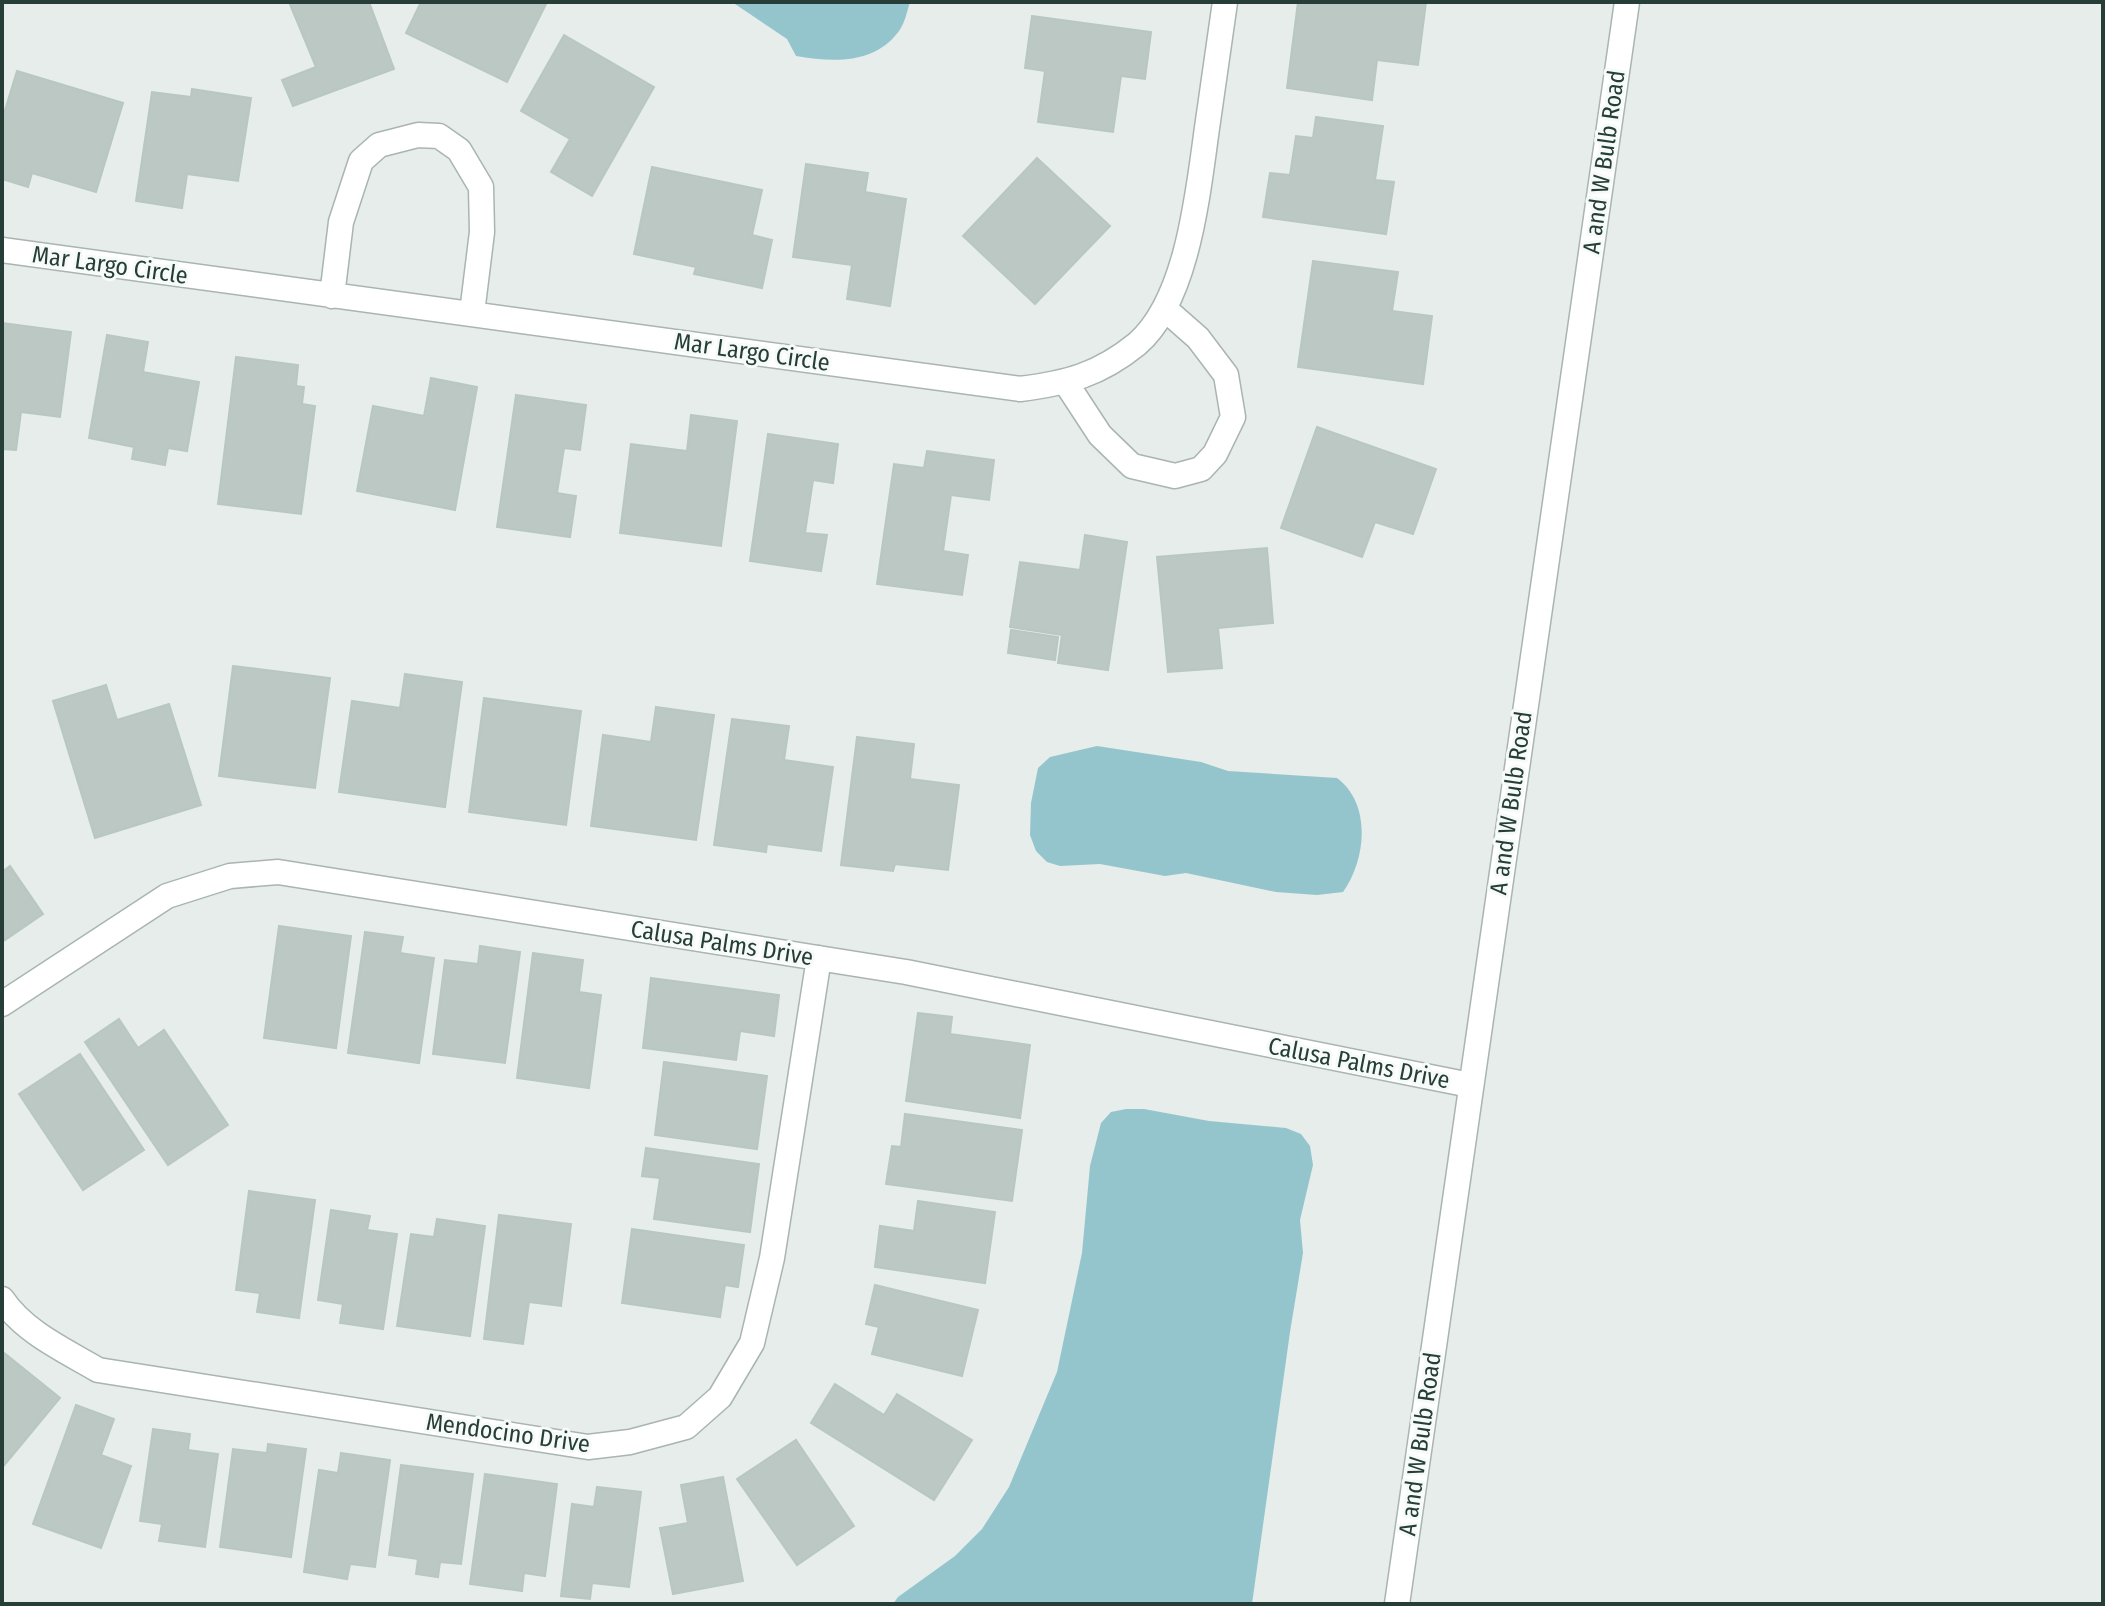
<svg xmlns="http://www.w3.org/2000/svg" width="2105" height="1606" font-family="'Fira Sans Condensed',sans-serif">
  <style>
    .water { fill: #94c5cd }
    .building { fill: #bbc8c3; stroke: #b9c7c1; stroke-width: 2 }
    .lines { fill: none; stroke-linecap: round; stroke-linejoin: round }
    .minor-casing { stroke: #a9b5b1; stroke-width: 27 }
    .tertiary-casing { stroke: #a9b5b1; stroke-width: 27 }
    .minor { stroke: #fff; stroke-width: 24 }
    .tertiary { stroke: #fff; stroke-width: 24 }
    .labels { text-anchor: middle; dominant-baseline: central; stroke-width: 6; stroke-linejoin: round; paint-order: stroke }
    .street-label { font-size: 24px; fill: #263e37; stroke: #f6faf8 }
  </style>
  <rect width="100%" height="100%" fill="#e6edea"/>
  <path class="water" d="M732,2h178c-3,9 -5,21 -11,29 -25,34 -66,31 -103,25l-9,-17z
    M1097,746l104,16 27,9 109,7c35,26 29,82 6,114l-26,3 -41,-3 -90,-19 -21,3 -65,-12 -40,2 -13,-4 -11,-11 -6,-16 1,-32 7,-35 12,-11z
    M1126,1109h18l65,12 77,7 15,6 9,12 3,19 -13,55 3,33 -13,79 -38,272h-359l5,-7 57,-41 27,-27 27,-42 48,-115 25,-119 8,-87 11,-43 10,-11z"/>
  <path class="building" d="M289,2h80l25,67 -101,37 -11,-26 34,-13z
    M421,2h126l-40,80 -101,-49z
    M1298,2h128l-8,63 -41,-5 -5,40 -85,-12z
    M1032,16l119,16 -6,47 -24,-3 -8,56 -75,-10 7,-51 -20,-3z
    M564,35l90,52 -62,109 -41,-24 19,-33 -49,-28z
    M17,71l106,32 -27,89 -64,-19 -4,14 -26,-8v-59z
    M192,89l59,9 -13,83 -51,-7 -5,34 -46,-7 16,-109 39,5z
    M1316,117l67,9 -8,54 19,2 -8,52 -123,-17 7,-44 20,2 6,-39 17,2z
    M1037,158l73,68 -75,78 -72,-68z
    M806,164l62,9 -3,19 41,7 -16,107 -43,-7 5,-34 -59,-8z
    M652,167l110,23 -10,45 20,5 -10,48 -68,-14 2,-7 -62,-13z
    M1313,261l85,11 -6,39 40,5 -9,68 -125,-17z
    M2,323l69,9 -11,85 -39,-5 -5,38 -14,-1z
    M107,335l41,7 -5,30 56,10 -12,69 -19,-3 -3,17 -33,-6 2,-12 -45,-9z
    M236,357l62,8 -2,21 8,1 -2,17 13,2 -14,108 -83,-10z
    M431,378l46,9 -22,123 -98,-19 16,-85 51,10z
    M516,395l70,10 -6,45 -16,-2 -7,45 19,3 -6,41 -73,-10z
    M691,415l46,6 -16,125 -101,-13 11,-89 56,7z
    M1317,427l119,42 -23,65 -38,-12 -13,35 -81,-29z
    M768,434l70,10 -5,39 -20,-3 -8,53 22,2 -6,36 -71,-10z
    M927,451l67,9 -5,40 -38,-5 -8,56 25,4 -6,40 -85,-11 17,-120 30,4z
    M1085,535l42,7 -19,128 -50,-7 4,-28 -52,-8 10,-65 60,8z
    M1267,548l6,75 -55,5 4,40 -54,4 -11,-115z
    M1011,630l47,7 -3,23 -47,-7z
    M233,666l97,12 -15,110 -96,-12z
    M405,674l57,8 -17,125 -106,-15 13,-91 48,7z
    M106,685l11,35 52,-16 32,101 -106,33 -42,-137z
    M484,698l97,13 -15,114 -97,-13z
    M656,707l58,8 -18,125 -105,-14 12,-91 48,7z
    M732,719l57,7 -5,34 49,7 -12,84 -54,-7 -1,8 -52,-7z
    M857,737l57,7 -4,35 49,6 -11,85 -53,-6 -2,7 -52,-6z
    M10,866l33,48 -41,28v-70z
    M279,926l72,10 -15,112 -72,-10z
    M365,932l38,5 -3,16 34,5 -15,105 -71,-10z
    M480,946l40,6 -15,111 -72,-9 12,-94 33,4z
    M533,953l50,7 -4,32 22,3 -12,93 -72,-10z
    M651,978l128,17 -5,41 -34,-5 -4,29 -93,-12z
    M918,1013l34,4 -2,17 80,11 -10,73 -114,-17z
    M119,1019l19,29 26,-18 64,95 -60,40 -83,-123z
    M80,1054l64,96 -61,40 -64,-96z
    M664,1062l103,14 -10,73 -102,-14z
    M905,1114l117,16 -10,71 -126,-17 6,-38 9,1z
    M646,1148l113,16 -9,68 -96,-13 6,-41 -18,-2z
    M249,1191l66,9 -16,118 -42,-6 3,-19 -24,-3z
    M918,1201l77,11 -10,71 -110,-16 5,-41 34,5z
    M331,1210l39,6 -3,14 30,4 -14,95 -43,-6 3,-19 -25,-4z
    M499,1215l72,9 -10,82 -32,-4 -6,42 -39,-5z
    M437,1219l48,7 -15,110 -73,-10 14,-92 23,3z
    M632,1229l112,16 -6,42 -13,-2 -5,32 -98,-14z
    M875,1285l103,25 -16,66 -90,-22 7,-27 -13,-3z
    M3,1352l57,46 -58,70v-115z
    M835,1384l49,31 13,-21 75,46 -38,60 -123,-77z
    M76,1405l38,14 -13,36 30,11 -30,82 -68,-24z
    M153,1429l37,5 -2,16 30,4 -13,93 -46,-6 3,-17 -22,-3z
    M796,1440l58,86 -57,39 -60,-86z
    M268,1444l38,5 -15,108 -71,-10 13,-98 34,4z
    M341,1453l49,7 -15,107 -25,-3 -3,15 -43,-7 15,-102 19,3z
    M401,1465l72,9 -12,90 -21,-2 -2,15 -22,-3 2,-15 -29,-4z
    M485,1474l72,10 -12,92 -21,-3 -2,18 -52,-7z
    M723,1477l20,104 -70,13 -13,-66 28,-5 -7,-38z
    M597,1487l44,5 -12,95 -37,-4 -2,16 -29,-3 11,-92 22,3z"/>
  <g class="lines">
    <defs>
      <path id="minor" d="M2,250l1018,139c47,-6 79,-14 117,-45 51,-44 61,-152 70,-216 6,-42 12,-84 18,-126
        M332,296l9,-74 20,-61 18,-16 39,-10 21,1 20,14 22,37 1,45 -10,81
        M1066,383l34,52 32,31 43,10 26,-7 14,-15 18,-37 -7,-42 -28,-37 -33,-29
        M2,1004l165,-108 63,-20 48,-4 628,100 564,113
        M2,1299c22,33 62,51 96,71l490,77 42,-5 56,-15 34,-30 32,-54 20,-85 47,-300"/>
      <path id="tertiary" d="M1397,1604l230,-1602"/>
    </defs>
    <use href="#minor" class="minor-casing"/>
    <use href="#tertiary" class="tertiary-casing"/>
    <use href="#minor" class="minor"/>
    <use href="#tertiary" class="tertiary"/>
  </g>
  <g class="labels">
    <g class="street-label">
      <text transform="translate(1604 162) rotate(-82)">A and W Bulb Road</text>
      <text transform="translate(110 265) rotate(8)">Mar Largo Circle</text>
      <text transform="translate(752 352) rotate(8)">Mar Largo Circle</text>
      <text transform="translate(1511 803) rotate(-82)">A and W Bulb Road</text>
      <text transform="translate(722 943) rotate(9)">Calusa Palms Drive</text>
      <text transform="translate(1359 1063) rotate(11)">Calusa Palms Drive</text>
      <text transform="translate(508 1433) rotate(8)">Mendocino Drive</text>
      <text transform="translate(1420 1444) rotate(-82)">A and W Bulb Road</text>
    </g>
  </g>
  <rect width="2105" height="1606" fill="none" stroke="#263e37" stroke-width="8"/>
</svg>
